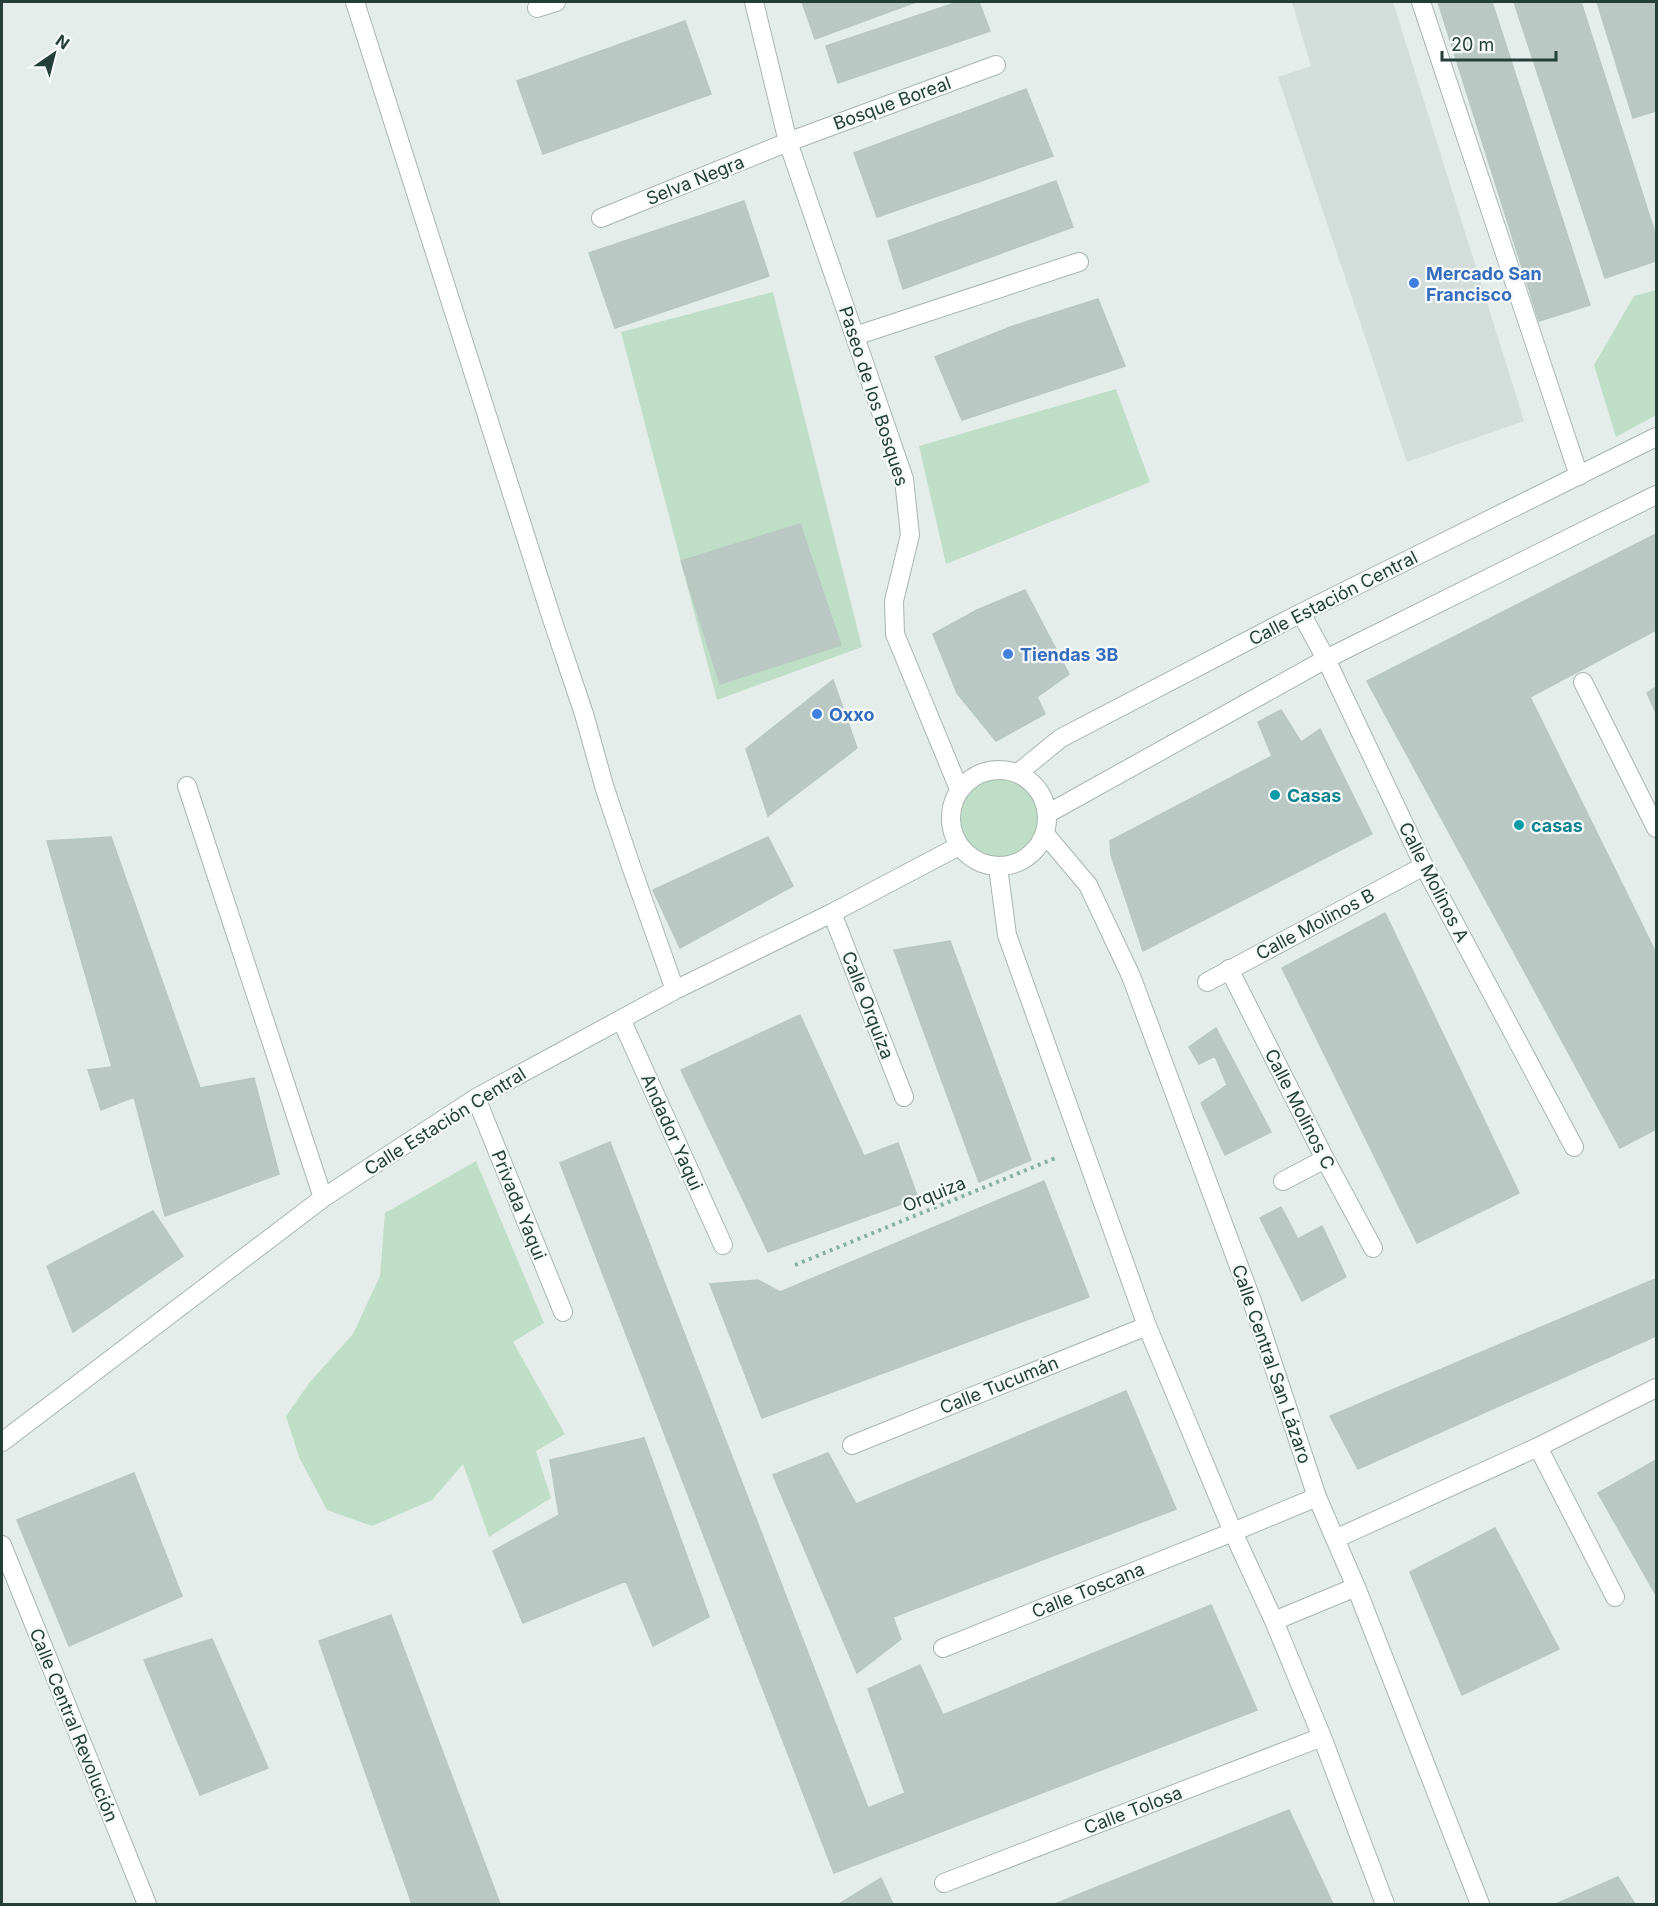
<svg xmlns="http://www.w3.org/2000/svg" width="1658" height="1906" font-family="Inter,sans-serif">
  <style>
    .built { fill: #d3ddd9 }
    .green { fill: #bedec7 }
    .building { fill: #bac8c3; stroke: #b7c7c1; stroke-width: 1.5 }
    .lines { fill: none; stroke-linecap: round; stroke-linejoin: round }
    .minor-casing { stroke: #a7b5b1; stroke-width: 20 }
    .path { stroke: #86b0a3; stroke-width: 4; stroke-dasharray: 3 4.5; stroke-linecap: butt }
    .minor { stroke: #fff; stroke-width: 18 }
    .shop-dot { fill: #3f7fe0; stroke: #f5faf8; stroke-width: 2 }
    .culture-dot { fill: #0f9aa8; stroke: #f5faf8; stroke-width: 2 }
    .labels { text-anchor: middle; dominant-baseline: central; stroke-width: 4.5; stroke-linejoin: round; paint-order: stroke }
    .street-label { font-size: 18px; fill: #243f38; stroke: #f5faf8 }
    .shop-label { font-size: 18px; font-weight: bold; fill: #366cbe; stroke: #f5faf8; text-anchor: start }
    .culture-label { font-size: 18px; font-weight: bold; fill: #0d838f; stroke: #f5faf8; text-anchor: start }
  </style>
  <rect width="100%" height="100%" fill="#e5edea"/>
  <path class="built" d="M1292,2h101l131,419 -117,41 -129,-385 33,-11z"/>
  <path class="green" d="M1656,290v125l-40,22 -22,-72 40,-69z
    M773,292l89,355 -145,53 -96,-368z
    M1116,389l34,93 -204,82 -27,-118z
    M1002,770l5,6 20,5 12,18 7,25 -4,15 -29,25 -21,2 -28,-15 -13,-23 -2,-22 27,-31z
    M476,1161l68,162 -31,19 52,92 -29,17 15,47 -62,39 -26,-73 -31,36 -60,26 -45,-16 -28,-53 -13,-41 24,-34 43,-48 27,-58 5,-63z"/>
  <path class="building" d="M802,2h114l-101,37z
    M958,2h21l11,29 -152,52 -12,-37z
    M1438,2h54l98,303 -51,16z
    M1514,2h67l75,234v25l-51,17z
    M1597,2h59v109l-23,7z
    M685,21l26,73 -168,60 -26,-73z
    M1026,89l27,67 -176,61 -23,-64z
    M1056,181l17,46 -170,62 -15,-48z
    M744,201l25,75 -154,52 -26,-75z
    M1098,299l27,67 -163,54 -27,-63 78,-31z
    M800,524l41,121 -121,39 -39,-123z
    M1656,534v96l-126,67 126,256v176l-36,19 -253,-467z
    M1025,590l44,84 -32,23 8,17 -49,27 -39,-48 -24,-59 44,-24z
    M833,680l24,68 -89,68 -22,-67z
    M1656,687v26l-9,-20z
    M1281,710l20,32 19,-13 52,105 -229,117 -32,-96 -1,-14 162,-85 -14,-34z
    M111,837l89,251 54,-10 25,96 -114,42 -31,-119 -33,13 -13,-40 24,-3 -65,-226z
    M768,837l25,49 -113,62 -27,-58z
    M1385,913l134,280 -102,50 -135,-275z
    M950,941l81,219 -52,22 -85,-232z
    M800,1015l64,141 34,-13 20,55 -150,54 -87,-182z
    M1216,1028l55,104 -46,23 -24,-52 26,-18 -12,-29 -16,8 -10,-17z
    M610,1142l258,666 37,-15 -37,-104 52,-24 23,50 268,-110 46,105 -423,163 -274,-710z
    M1044,1181l45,116 -327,121 -52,-134 48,-4 22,12z
    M1281,1207l17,32 24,-13 24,51 -44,24 -42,-83z
    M153,1211l30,45 -110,76 -26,-66z
    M1655,1279l1,4v53l-298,133 -28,-53z
    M1126,1391l50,118 -283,108 8,22 -44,34 -84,-198 55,-22 28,51z
    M644,1438l65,179 -56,29 -27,-65 -103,42 -30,-72 66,-36 -9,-55z
    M1656,1460v135l-58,-102z
    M134,1473l48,123 -113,50 -52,-126z
    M1495,1528l64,121 -97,46 -52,-123z
    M391,1615l109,289h-88l-93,-263z
    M212,1639l56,129 -68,27 -56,-135z
    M1289,1810l44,94h-278z
    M1618,1877l17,27h-79z
    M881,1878l12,26h-54z"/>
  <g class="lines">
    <defs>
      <path id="minor" d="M355,2l197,617 32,95 21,75 26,77 44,124
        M754,2l34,140 116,337 6,56 -16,66 1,33 64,155
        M1421,2l158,474
        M537,8l19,-6
        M601,218l187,-76 208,-77
        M855,336l224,-74
        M1301,613l25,46 98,207 150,281
        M1583,682l73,146
        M951 818a48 48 0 1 1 96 0a48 48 0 1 1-96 0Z
        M1018,773l43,-35 240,-125 355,-176
        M187,786l136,412
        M1047,814l279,-155 330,-164
        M1045,834l43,51 43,91 122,328 64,193 39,90 124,317
        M998,867l9,68 140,391 86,206 41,89 48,116 63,167
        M832,913l72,184
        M1229,969l96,190 48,89
        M1207,982l217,-116
        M621,1019l102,226
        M476,1098l87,214
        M1283,1181l42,-22
        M2,1442l321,-244 153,-100 199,-108 157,-77 127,-67
        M852,1445l295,-119
        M1538,1447l77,150
        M1335,1539l203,-92 118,-59
        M2,1545l145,359
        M1274,1621l82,-34
        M943,1648l290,-116 84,-35
        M944,1883l378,-146"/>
    </defs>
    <use href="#minor" class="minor-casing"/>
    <path class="path" d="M795,1265l263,-108"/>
    <use href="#minor" class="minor"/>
  </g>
  <g class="shop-dot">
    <circle cx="1414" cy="283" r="6"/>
    <circle cx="1008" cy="654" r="6"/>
    <circle cx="817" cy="714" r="6"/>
  </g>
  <g class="culture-dot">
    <circle cx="1275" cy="795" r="6"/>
    <circle cx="1519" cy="825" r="6"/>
  </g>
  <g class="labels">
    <g class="street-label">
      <text transform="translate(892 103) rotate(-20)">Bosque Boreal</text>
      <text transform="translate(695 180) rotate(-22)">Selva Negra</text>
      <text transform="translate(874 396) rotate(72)">Paseo de los Bosques</text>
      <text transform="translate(1333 598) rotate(-27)">Calle Estación Central</text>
      <text transform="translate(1434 882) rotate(63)">Calle Molinos A</text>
      <text transform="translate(1315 924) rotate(-28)">Calle Molinos B</text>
      <text transform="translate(868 1005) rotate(69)">Calle Orquiza</text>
      <text transform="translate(1300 1109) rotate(63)">Calle Molinos C</text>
      <text transform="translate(445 1121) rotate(-32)">Calle Estación Central</text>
      <text transform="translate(672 1132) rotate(66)">Andador Yaqui</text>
      <text transform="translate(934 1194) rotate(-22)">Orquiza</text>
      <text transform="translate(519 1205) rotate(68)">Privada Yaqui</text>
      <text transform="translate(1272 1364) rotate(71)">Calle Central San Lázaro</text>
      <text transform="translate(999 1385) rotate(-22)">Calle Tucumán</text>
      <text transform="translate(1088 1590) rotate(-22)">Calle Toscana</text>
      <text transform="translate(74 1725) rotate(68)">Calle Central Revolución</text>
      <text transform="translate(1133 1810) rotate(-21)">Calle Tolosa</text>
    </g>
    <g class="shop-label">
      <text x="1426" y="273">Mercado San<tspan x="1426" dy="21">Francisco</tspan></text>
      <text x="1020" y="654">Tiendas 3B</text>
      <text x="829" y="714">Oxxo</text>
    </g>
    <g class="culture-label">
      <text x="1287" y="795">Casas</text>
      <text x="1531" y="825">casas</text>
    </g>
  </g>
  <rect width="1658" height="1906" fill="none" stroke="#243f38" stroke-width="6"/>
  <g transform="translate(54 54) rotate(35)" stroke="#f5faf8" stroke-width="4.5" paint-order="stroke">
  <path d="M0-4.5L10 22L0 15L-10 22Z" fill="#243f38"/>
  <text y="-9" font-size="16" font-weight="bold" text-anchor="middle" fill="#243f38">N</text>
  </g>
  <path d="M1442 51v9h114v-9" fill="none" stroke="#243f38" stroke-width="3"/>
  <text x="1451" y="51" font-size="18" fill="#243f38" stroke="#f5faf8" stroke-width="4.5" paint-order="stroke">20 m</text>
</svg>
